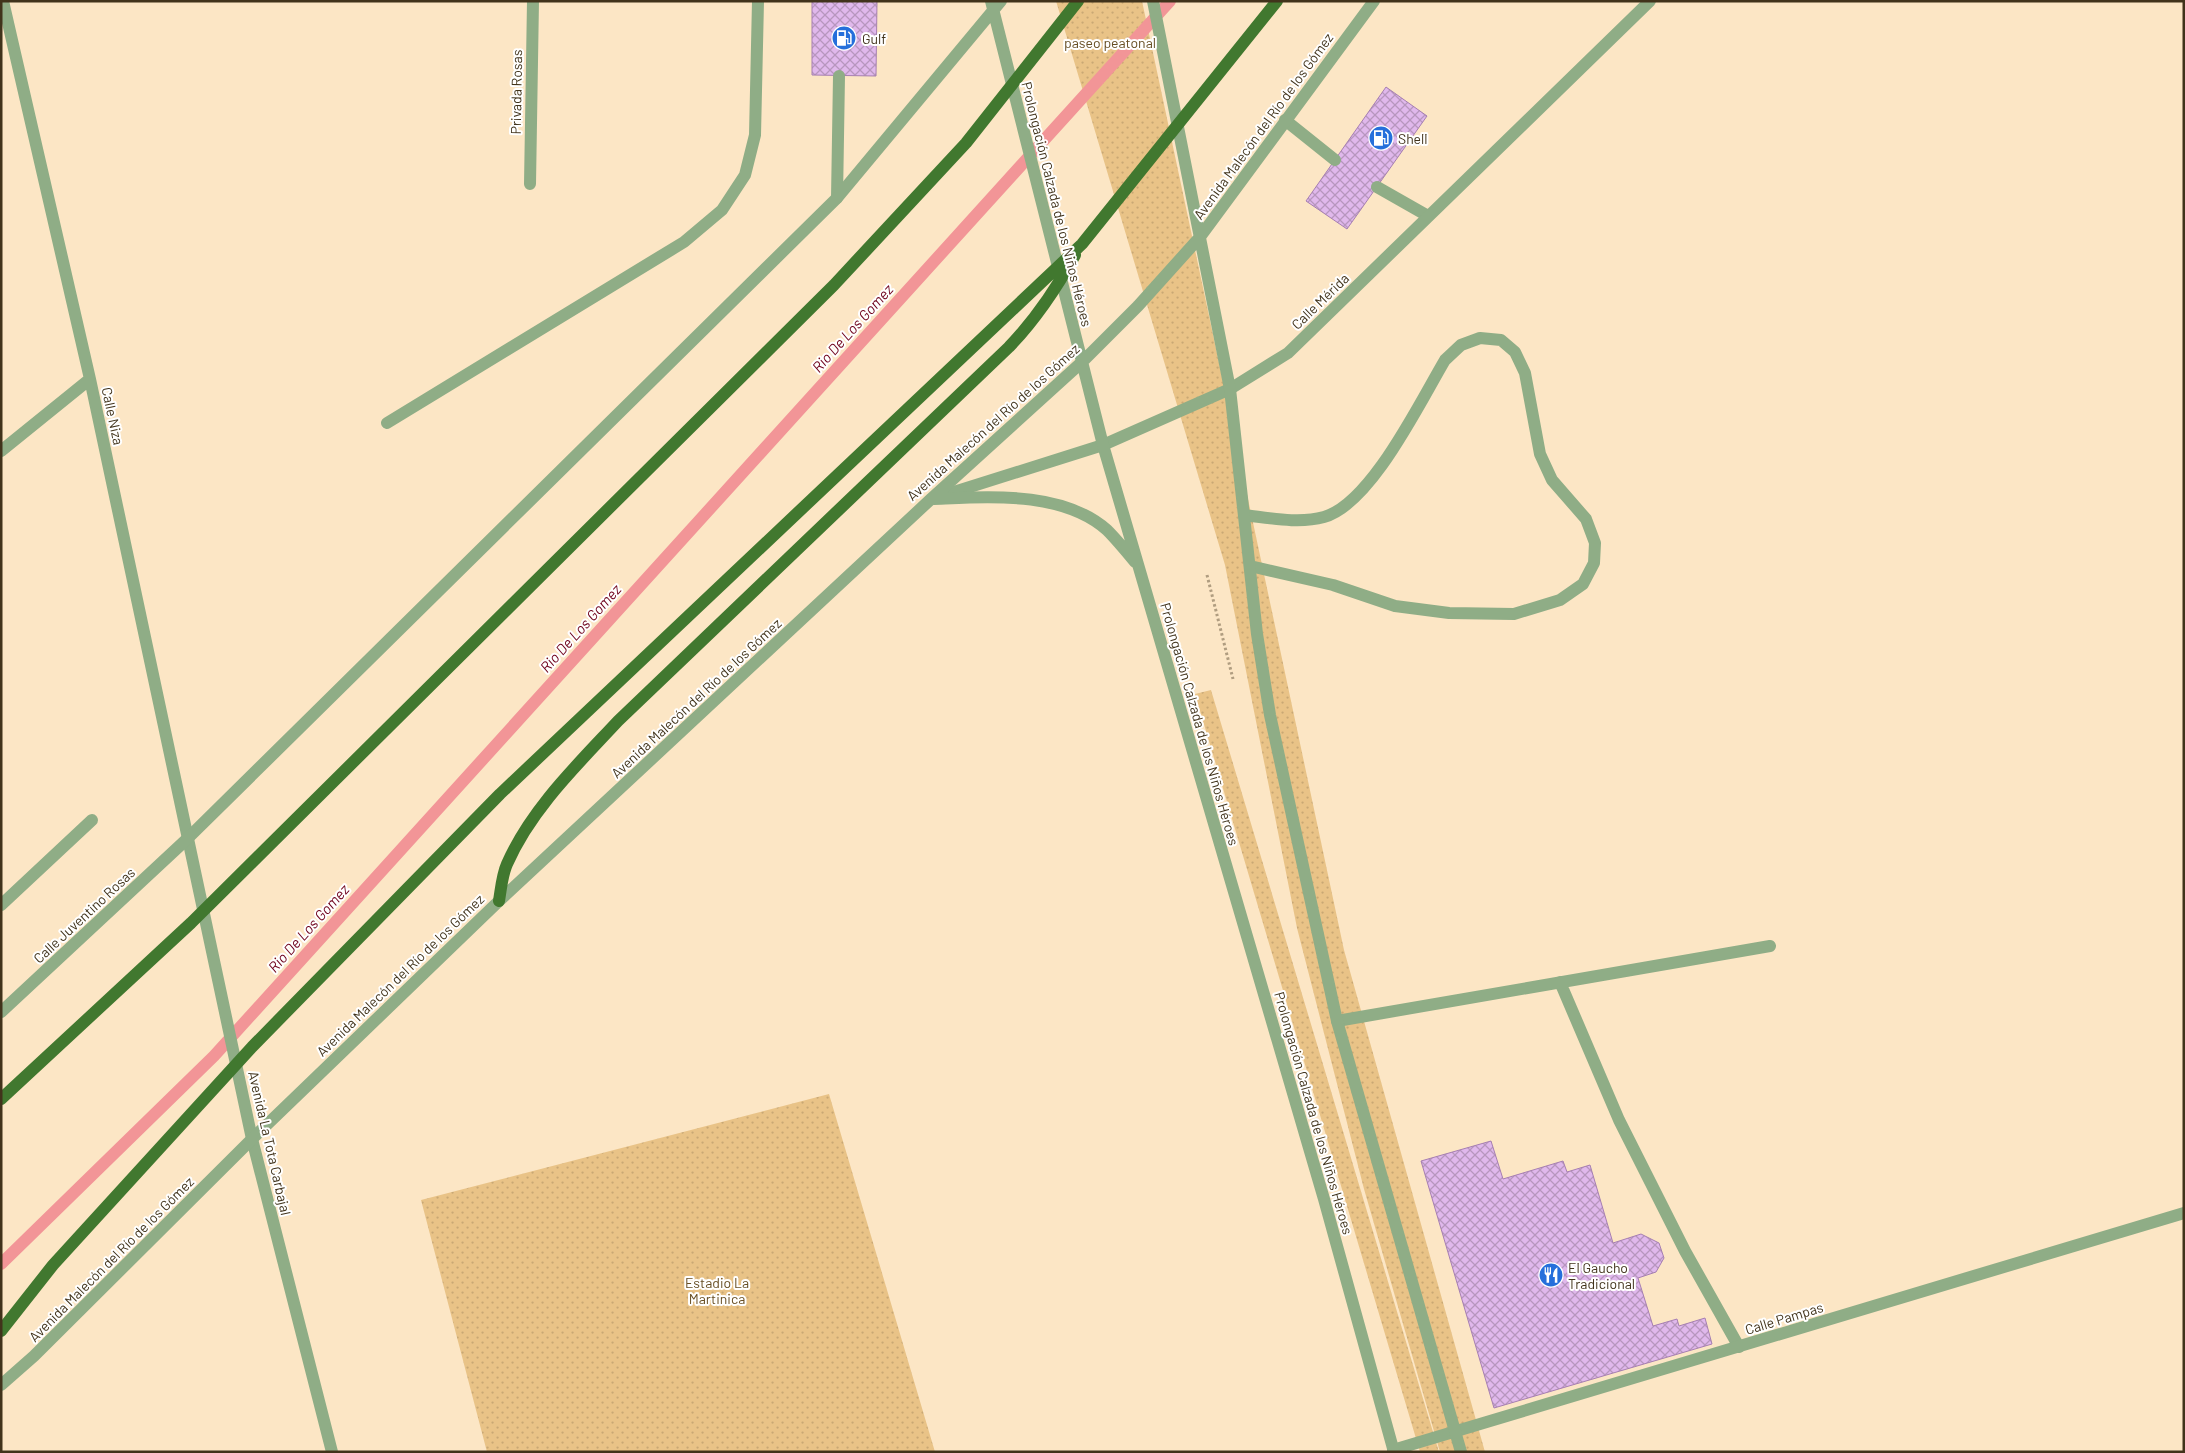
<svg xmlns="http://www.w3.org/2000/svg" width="2185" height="1453" font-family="Barlow,sans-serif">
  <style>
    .park { fill: url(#park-dots) }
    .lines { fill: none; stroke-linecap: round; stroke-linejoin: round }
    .stream { stroke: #f29597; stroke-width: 12 }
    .building { fill: url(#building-cross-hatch); stroke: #a67fb1 }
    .path { stroke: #b09d80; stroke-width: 3; stroke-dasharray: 2.5 2.5; stroke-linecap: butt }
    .service { stroke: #8fad86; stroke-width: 12 }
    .minor { stroke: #8fad86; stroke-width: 12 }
    .tertiary { stroke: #8fad86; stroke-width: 12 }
    .primary { stroke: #41782f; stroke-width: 12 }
    .labels { text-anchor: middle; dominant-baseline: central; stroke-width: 4; stroke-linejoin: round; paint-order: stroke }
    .poi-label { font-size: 14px; fill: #41331b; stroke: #fff; text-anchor: start }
    .park-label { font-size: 14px; fill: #674e23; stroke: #fff }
    .street-label { font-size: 14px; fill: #41331b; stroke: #fff }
    .water-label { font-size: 15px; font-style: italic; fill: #6e011b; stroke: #fff }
  </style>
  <defs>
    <pattern id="park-dots" width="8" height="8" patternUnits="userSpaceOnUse" patternTransform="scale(1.25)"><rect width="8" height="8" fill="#e9c387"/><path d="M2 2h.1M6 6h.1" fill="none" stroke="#c9a874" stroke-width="1.8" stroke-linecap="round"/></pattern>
    <pattern id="building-cross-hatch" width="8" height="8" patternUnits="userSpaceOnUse" patternTransform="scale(1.25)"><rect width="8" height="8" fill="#e0b8ec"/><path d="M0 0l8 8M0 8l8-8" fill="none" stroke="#b796be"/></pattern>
  </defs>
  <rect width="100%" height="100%" fill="#fce6c5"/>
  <path class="park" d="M1056,1h86l202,949 141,502h-45l-76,-263 -67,-261 -72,-363z
    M1211,690l228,762h-19l-225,-758z
    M829,1094l106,358h-448l-66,-252z"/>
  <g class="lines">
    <path class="stream" d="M1,1264l213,-208 956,-1055"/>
  </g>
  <path class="building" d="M812,1h65l-1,75 -64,-1z
    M1386,87l41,29 -80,113 -41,-28z
    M1491,1141l12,38 60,-18 4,11 23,-7 23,78 28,-9 18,9 5,15 -8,14 -18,6 15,48 24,-7 2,7 26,-8 7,26 -218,64 -73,-247z"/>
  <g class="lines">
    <path class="path" d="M1207,575l26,104"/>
    <path class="service" d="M1285,120l50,40
      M1377,187l51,29
      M837,198l2,-122
      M387,423l297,-181 38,-32 23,-35 10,-40 3,-134
      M1244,515c26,3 55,9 80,2 47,-13 96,-115 121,-157l16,-15 19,-7 21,2 14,12 10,21 15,81 12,26 34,39 9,24 -1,20 -11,21 -23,16 -46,14 -65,-1 -54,-7 -62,-21 -83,-19
      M1560,982l59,138 66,131 54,96
      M1337,1021l433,-75"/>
    <path class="minor" d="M3,1l87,378 162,760 80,313
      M530,184l3,-183
      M1,451l89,-72
      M938,497l165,-52 127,-56 58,-36 362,-352
      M1,905l91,-85
      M1393,1450l791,-237"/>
    <path class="tertiary" d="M991,1l112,444 221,754 70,253
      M1153,1l77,388 27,245 13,81 67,306 124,431
      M931,499c56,-2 131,-9 176,31 10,10 19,21 28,32
      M1,1012l186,-173 650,-641 164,-197
      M1,1385l33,-29 218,-217 247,-238 432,-402 151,-137 56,-56 62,-69 174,-236"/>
    <path class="primary" d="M499,901c2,-12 3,-26 8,-37 24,-55 71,-100 111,-143l391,-374c27,-28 47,-58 66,-92
      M1,1099l190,-176 643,-638 132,-142 112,-142
      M1,1331l52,-66 199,-218 248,-253 582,-550 195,-243"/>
  </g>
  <defs>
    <symbol id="fuel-disc" viewBox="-11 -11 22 22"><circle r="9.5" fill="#256fdb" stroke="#fff"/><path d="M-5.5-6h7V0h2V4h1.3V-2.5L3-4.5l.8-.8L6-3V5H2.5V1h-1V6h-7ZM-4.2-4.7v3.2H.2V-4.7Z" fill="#fff"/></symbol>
    <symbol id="restaurant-disc" viewBox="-11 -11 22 22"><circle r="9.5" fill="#256fdb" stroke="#fff"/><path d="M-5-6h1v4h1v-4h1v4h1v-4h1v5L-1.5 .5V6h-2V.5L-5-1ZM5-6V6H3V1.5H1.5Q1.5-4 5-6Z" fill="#fff"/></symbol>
  </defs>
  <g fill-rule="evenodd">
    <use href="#fuel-disc" x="830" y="24" width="28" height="28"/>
    <use href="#fuel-disc" x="1367" y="124" width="28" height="28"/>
    <use href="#restaurant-disc" x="1537" y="1261" width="28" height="28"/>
  </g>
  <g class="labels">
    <g class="poi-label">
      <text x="862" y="38">Gulf</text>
      <text x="1398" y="138">Shell</text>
      <text x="1568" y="1267">El Gaucho<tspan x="1568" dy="16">Tradicional</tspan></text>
    </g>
    <g class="park-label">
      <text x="1110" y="42">paseo peatonal</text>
      <text x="717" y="1282">Estadio La<tspan x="717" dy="16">Martinica</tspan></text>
    </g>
    <g class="street-label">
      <text transform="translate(516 92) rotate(-89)">Privada Rosas</text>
      <text transform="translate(1263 126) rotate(-54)">Avenida Malecón del Río de los Gómez</text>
      <text transform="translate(1057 204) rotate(76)">Prolongación Calzada de los Niños Héroes</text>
      <text transform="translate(1320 301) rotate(-44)">Calle Mérida</text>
      <text transform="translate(113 416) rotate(78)">Calle Niza</text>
      <text transform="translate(993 422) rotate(-42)">Avenida Malecón del Río de los Gómez</text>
      <text transform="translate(696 698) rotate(-43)">Avenida Malecón del Río de los Gómez</text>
      <text transform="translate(1200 724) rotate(74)">Prolongación Calzada de los Niños Héroes</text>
      <text transform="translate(84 915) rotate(-43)">Calle Juventino Rosas</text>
      <text transform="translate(400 975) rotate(-44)">Avenida Malecón del Río de los Gómez</text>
      <text transform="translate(1314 1113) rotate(74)">Prolongación Calzada de los Niños Héroes</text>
      <text transform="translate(270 1143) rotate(77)">Avenida La Tota Carbajal</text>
      <text transform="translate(111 1259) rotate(-45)">Avenida Malecón del Río de los Gómez</text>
      <text transform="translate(1784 1318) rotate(-17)">Calle Pampas</text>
    </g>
    <g class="water-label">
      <text transform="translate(852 328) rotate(-48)">Rio De Los Gomez</text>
      <text transform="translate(580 628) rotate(-48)">Rio De Los Gomez</text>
      <text transform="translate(308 928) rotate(-48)">Rio De Los Gomez</text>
    </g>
  </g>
  <rect width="2185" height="1453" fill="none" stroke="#41331b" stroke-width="5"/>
</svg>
